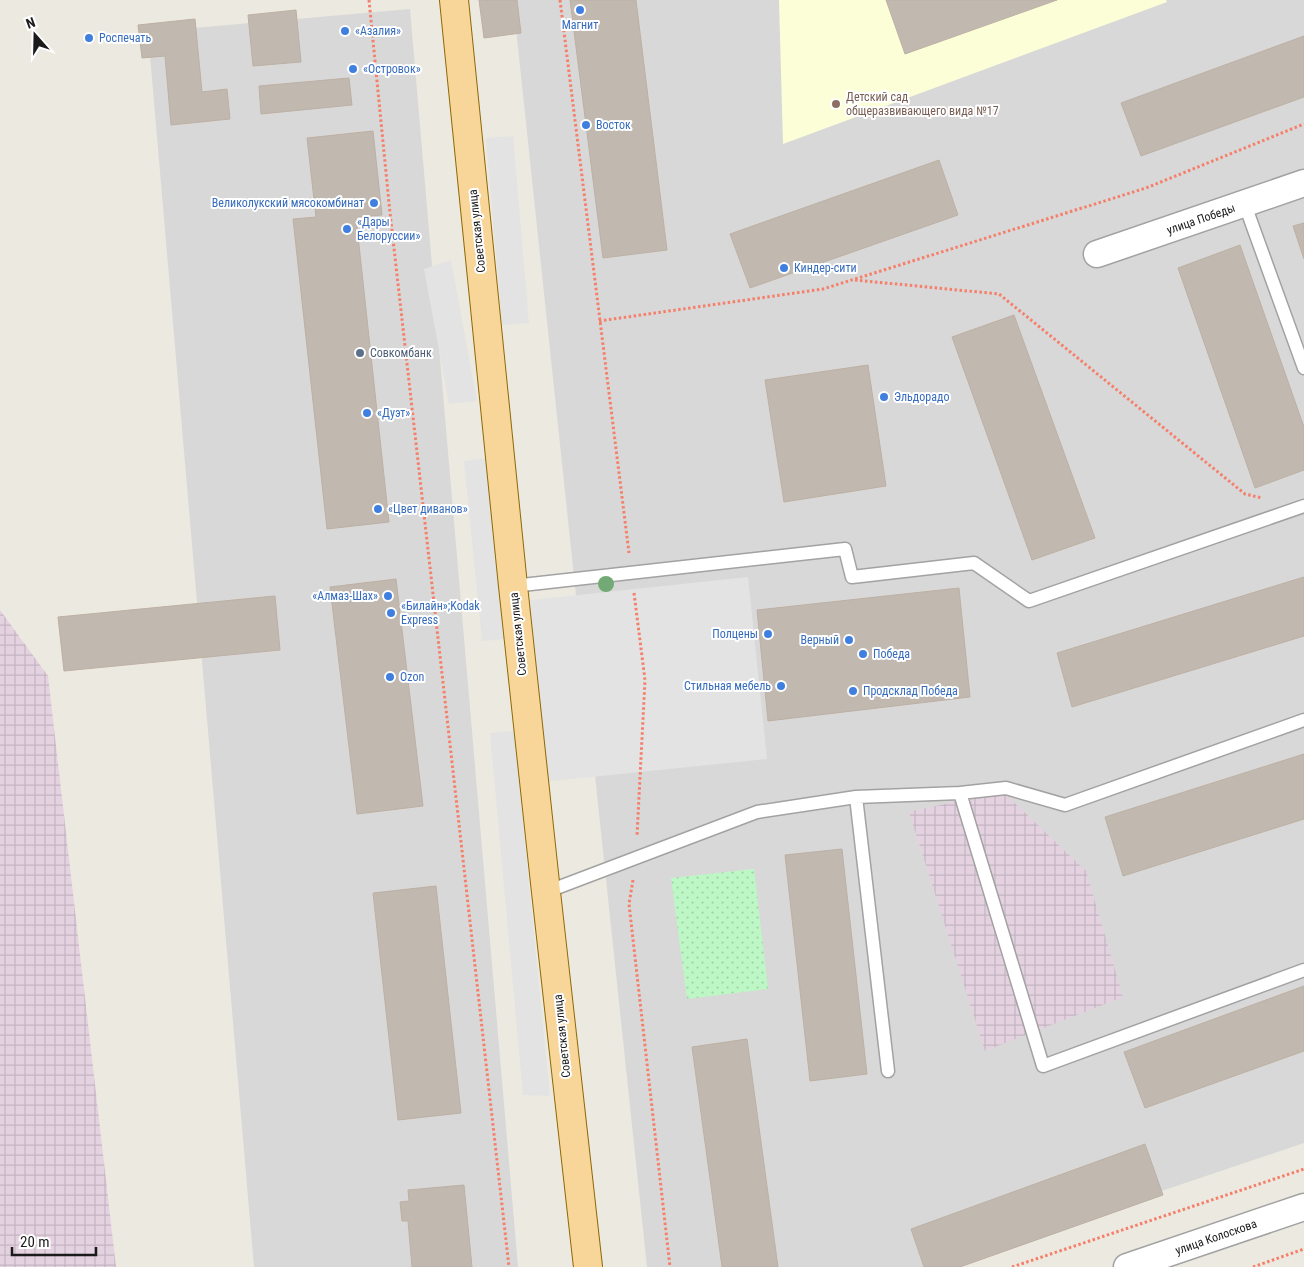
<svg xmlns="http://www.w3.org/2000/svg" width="1304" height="1267" font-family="'Roboto Condensed',sans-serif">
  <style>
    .residential { fill: #d9d8d8 }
    .industrial { fill: url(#industrial-grid) }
    .education { fill: #fcfed8 }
    .park { fill: url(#park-dots) }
    .parking { fill: #e3e3e3 }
    .building { fill: #c1b8b0; stroke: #bdb0a3 }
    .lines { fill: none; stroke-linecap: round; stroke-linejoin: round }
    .service-casing { stroke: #a2a2a2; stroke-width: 15 }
    .minor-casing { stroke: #a2a2a2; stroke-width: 29 }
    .primary-casing { stroke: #8d6804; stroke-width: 30 }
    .path { stroke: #f57f69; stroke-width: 3; stroke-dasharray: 2.5 2.5; stroke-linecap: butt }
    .service { stroke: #fff; stroke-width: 12 }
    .minor { stroke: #fff; stroke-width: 26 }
    .primary { stroke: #f8d599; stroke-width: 28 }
    .tree { fill: #72a974 }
    .shop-dot { fill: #3f7fe0; stroke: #fff; stroke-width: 2 }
    .education-dot { fill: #8d6e63; stroke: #fff; stroke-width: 2 }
    .service-dot { fill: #5c6f8a; stroke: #fff; stroke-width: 2 }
    .labels { text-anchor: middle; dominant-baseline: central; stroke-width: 4; stroke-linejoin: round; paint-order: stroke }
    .shop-label { font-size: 12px; fill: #366cbe; stroke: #fff; text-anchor: start }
    .education-label { font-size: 12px; fill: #785e54; stroke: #fff; text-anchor: start }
    .street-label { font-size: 12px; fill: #1b1b1b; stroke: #fff }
    .service-label { font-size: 12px; fill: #4e5e75; stroke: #fff; text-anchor: start }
  </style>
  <defs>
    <pattern id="industrial-grid" width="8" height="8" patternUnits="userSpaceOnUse" patternTransform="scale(1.25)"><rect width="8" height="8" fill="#e5d2e1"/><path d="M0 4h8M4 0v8" fill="none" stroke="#c4b4c0"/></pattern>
    <pattern id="park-dots" width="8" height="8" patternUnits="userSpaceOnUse" patternTransform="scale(1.25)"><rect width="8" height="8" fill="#bdf7c5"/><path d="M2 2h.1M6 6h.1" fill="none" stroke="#a2d3a9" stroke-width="1.8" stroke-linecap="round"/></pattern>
  </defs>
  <rect width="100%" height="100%" fill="#ece9e0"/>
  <path class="residential" d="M513,0h791v1143l-368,124h-289z
    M410,9l108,1258h-264l-106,-1235z"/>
  <path class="industrial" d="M0,610l48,66 68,591h-116z
    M1002,791l84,80 37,126 -138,54 -76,-239z"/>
  <path class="education" d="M779,0h387l1,2 -384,142z"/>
  <path class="park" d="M754,869l14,120 -81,10 -16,-121z"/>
  <path class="parking" d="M513,136l16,187 -27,2 -16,-187z
    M451,260l26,141 -28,3 -25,-135z
    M490,458l21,181 -29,2 -18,-180z
    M748,577l19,182 -225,23 -20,-181z
    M514,731l36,365 -27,-1 -33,-362z"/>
  <path class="building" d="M479,0h38l4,33 -37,5z
    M570,0h66l31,250 -64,8z
    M886,0h171l-152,54z
    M296,10l5,52 -48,4 -5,-51z
    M195,19l7,73 25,-3 3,30 -59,6 -6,-69 -23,2 -4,-33z
    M1304,36v61l-163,59 -20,-53z
    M349,78l3,27 -91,9 -2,-28z
    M373,131l9,84 -26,2 33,305 -62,7 -34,-310 23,-2 -9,-79z
    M939,160l19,55 -208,73 -20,-54z
    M1304,223v36l-11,-33z
    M1240,245l64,182v43l-49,18 -77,-220z
    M1014,315l81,223 -63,22 -80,-223z
    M868,365l18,121 -102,16 -19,-122z
    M1304,577v59l-232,71 -15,-54z
    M396,579l27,227 -66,8 -27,-227z
    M959,588l11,109 -202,24 -11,-111z
    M275,596l5,54 -216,21 -6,-54z
    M1304,754v65l-181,57 -18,-59z
    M842,849l25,225 -57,7 -25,-226z
    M436,886l25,227 -63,7 -25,-227z
    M1304,986v65l-159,57 -21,-56z
    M747,1039l31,228h-56l-30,-220z
    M1145,1144l18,51 -203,72h-36l-13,-38z
    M464,1185l8,82h-60l-4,-46h-6l-2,-19 9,-1 -1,-11z"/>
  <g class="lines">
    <defs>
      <path id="service" d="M1245,205l59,163
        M513,586l332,-37 7,28 122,-14 55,38 275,-95
        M1304,720l-239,85 -59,-17 -46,5 83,273 261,-96
        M856,797l32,274
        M546,892l211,-80 99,-15 104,-4"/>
      <path id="minor" d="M1097,254l207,-71
        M1127,1267l177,-60"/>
      <path id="primary" d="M454,0l59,586 33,306 42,375"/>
    </defs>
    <use href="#service" class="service-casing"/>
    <use href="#minor" class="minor-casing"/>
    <use href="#primary" class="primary-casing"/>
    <path class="path" d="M369,0l21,213 119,1054
      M560,0l69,553
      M855,280l144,14 246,200 17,4
      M599,321l224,-32 323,-101 158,-64
      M634,593l11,87 -8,156
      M633,880l-4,24 41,363
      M1012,1267l292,-98
      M1253,1267l51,-18"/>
    <use href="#service" class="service"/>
    <use href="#minor" class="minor"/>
    <use href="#primary" class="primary"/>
  </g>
  <circle class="tree" cx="606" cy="584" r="8"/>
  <g class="shop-dot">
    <circle cx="580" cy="10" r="5"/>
    <circle cx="345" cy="31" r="5"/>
    <circle cx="89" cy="38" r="5"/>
    <circle cx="353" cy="69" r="5"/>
    <circle cx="586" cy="125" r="5"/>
    <circle cx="374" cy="203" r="5"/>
    <circle cx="347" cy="229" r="5"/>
    <circle cx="784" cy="268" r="5"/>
    <circle cx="884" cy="397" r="5"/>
    <circle cx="367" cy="413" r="5"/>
    <circle cx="378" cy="509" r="5"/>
    <circle cx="388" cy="596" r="5"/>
    <circle cx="391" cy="613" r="5"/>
    <circle cx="768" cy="634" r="5"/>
    <circle cx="849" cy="640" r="5"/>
    <circle cx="863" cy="654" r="5"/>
    <circle cx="390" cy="677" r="5"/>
    <circle cx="781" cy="686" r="5"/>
    <circle cx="853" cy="691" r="5"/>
  </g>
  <circle class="education-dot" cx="836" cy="104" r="5"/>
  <circle class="service-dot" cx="360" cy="353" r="5"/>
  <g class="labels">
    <g class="shop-label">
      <text x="580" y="25" text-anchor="middle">Магнит</text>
      <text x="355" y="31">«Азалия»</text>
      <text x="99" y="38">Роспечать</text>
      <text x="363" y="69">«Островок»</text>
      <text x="596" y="125">Восток</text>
      <text x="364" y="203" text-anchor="end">Великолукский мясокомбинат</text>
      <text x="357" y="222">«Дары<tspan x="357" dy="14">Белоруссии»</tspan></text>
      <text x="794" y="268">Киндер-сити</text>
      <text x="894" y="397">Эльдорадо</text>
      <text x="377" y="413">«Дуэт»</text>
      <text x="388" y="509">«Цвет диванов»</text>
      <text x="378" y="596" text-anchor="end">«Алмаз-Шах»</text>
      <text x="401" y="606">«Билайн»;Kodak<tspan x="401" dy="14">Express</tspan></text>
      <text x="758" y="634" text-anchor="end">Полцены</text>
      <text x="839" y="640" text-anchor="end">Верный</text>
      <text x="873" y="654">Победа</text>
      <text x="400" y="677">Ozon</text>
      <text x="771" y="686" text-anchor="end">Стильная мебель</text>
      <text x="863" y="691">Продсклад Победа</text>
    </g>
    <g class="education-label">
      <text x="846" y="97">Детский сад<tspan x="846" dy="14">общеразвивающего вида №17</tspan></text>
    </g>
    <g class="street-label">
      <text transform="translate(1201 219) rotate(-19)">улица Победы</text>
      <text transform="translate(477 231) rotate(-96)">Советская улица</text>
      <text transform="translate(518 634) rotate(-96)">Советская улица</text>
      <text transform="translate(562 1036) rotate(-96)">Советская улица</text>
      <text transform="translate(1216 1237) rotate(-19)">улица Колоскова</text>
    </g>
    <g class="service-label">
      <text x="370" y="353">Совкомбанк</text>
    </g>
  </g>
  <g transform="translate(35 35) rotate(340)" stroke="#ffffff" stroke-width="4" paint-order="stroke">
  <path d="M0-4L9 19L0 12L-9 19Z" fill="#1b1b1b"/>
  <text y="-8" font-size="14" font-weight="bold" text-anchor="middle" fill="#1b1b1b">N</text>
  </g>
  <path d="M12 1247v8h84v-8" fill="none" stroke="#1b1b1b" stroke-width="2.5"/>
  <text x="20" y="1247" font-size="15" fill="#1b1b1b" stroke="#ffffff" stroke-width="4" paint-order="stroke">20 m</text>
</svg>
